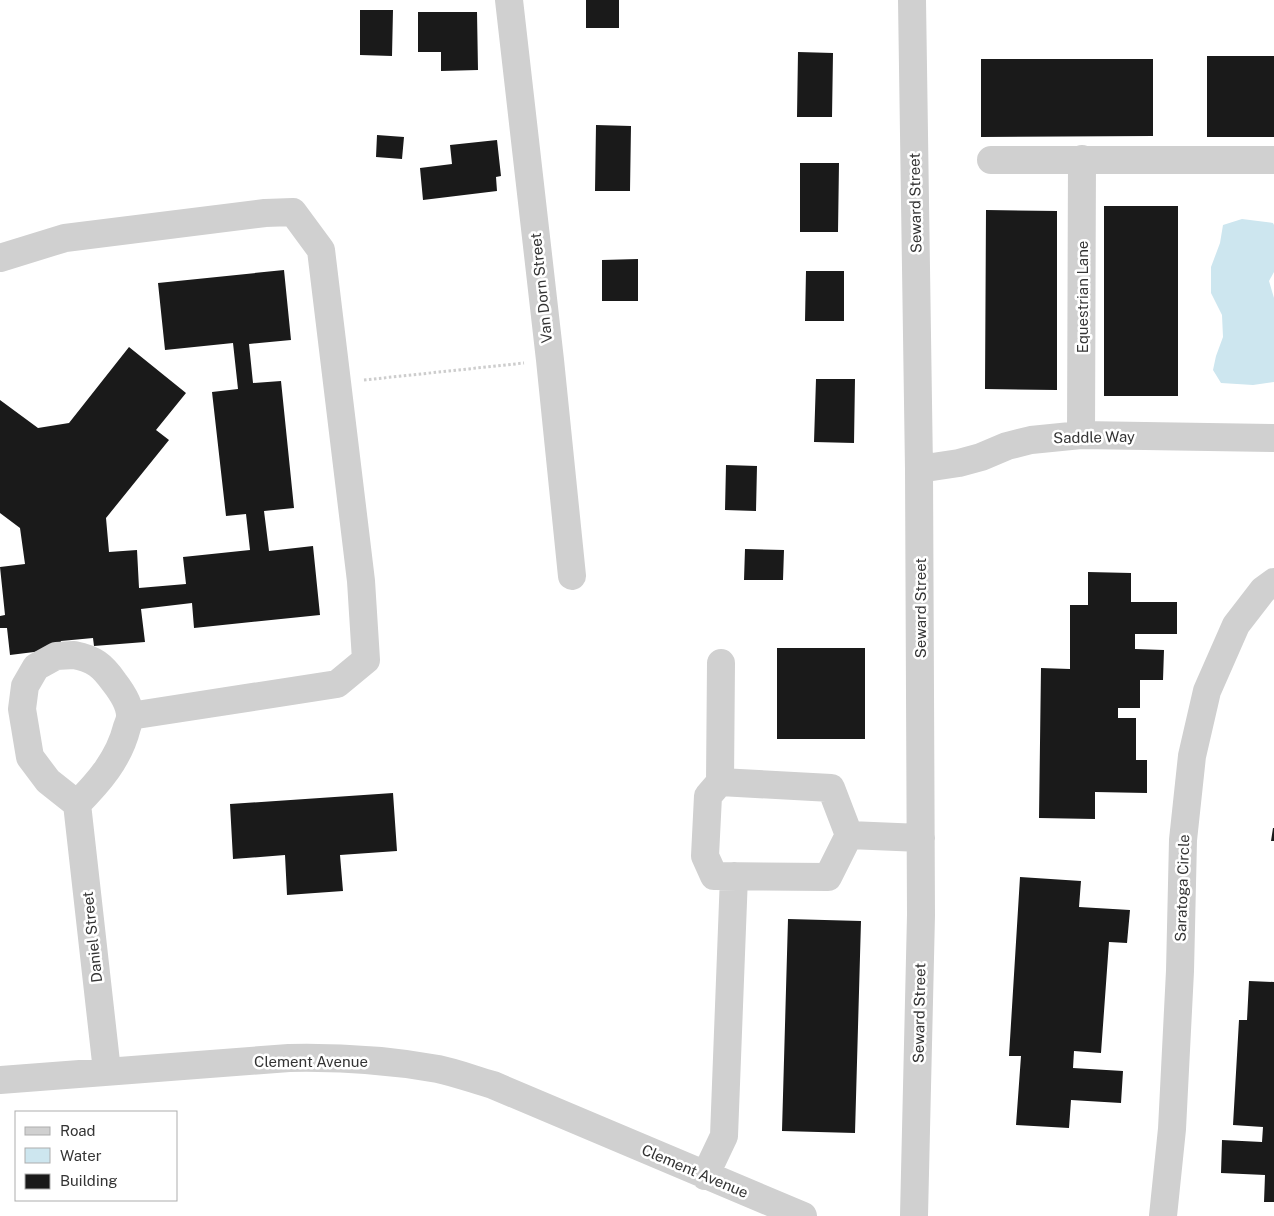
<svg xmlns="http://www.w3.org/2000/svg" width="1274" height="1216" font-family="'Public Sans',sans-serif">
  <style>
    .water { fill: #cde6ef }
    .building { fill: #1a1a1a }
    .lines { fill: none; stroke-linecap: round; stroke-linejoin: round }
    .path { stroke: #cdcdcd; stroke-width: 3; stroke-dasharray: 2.5 2.5; stroke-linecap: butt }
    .minor { stroke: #d0d0d0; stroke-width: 28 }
    .labels { text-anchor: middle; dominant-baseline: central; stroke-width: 5; stroke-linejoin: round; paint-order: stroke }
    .street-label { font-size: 15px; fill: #333; stroke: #fff }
  </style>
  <rect width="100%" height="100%" fill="#fff"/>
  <path class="water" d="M1242,219l31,4 1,2v47l-5,9 5,17v84l-21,3 -32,-2 -8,-13 3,-14 7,-19 -1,-22 -11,-22v-26l9,-24 3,-18z"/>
  <path class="building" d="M586,0h33v28h-33z
    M360,10h33l-1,46 -32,-1z
    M418,12h59l1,58 -37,1v-19h-23z
    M798,52l35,1 -1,64h-35z
    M1207,56h67v81h-67z
    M981,59h172v77l-172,1z
    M596,125l35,1 -1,65h-35z
    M377,135l27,2 -2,22 -26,-2z
    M497,140l4,36 -5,1 1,14 -74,9 -3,-32 32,-4 -2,-19z
    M800,163h39l-1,69h-38z
    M1104,206h74v190h-74z
    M986,210l71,1v179l-72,-1z
    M638,259v42h-36v-41z
    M284,270l7,70 -42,4 4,39 28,-2 13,127 -30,3 5,40 44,-5 7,69 -126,13 -2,-25 -51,6 4,33 -51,4 -1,-8 -32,3 -3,8 -48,6 -3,-27h-7v-12l5,-1 -5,-48 25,-3 -5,-36 -20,-15v-113l38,28 31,-5 60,-76 57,46 -30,37 13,10 -63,78 3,34 28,-2 2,38 47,-4 -3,-27 67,-7 -4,-36 -20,2 -14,-124 26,-3 -5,-46 -68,7 -7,-67z
    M806,271h38v50h-39z
    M816,379h39l-1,64 -40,-1z
    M726,465l31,1 -1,45 -31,-1z
    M745,549l39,1 -1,30h-39z
    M1088,572l43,1v29h46v32h-42v15l29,1 -1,30h-23v28h-22v10h18v42h11v33l-52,-1v27l-56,-1 2,-150 29,1v-64h18z
    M777,648h88v91h-88z
    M393,793l4,58 -57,4 3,36 -56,4 -2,-40 -52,4 -3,-55z
    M1273,828h1v13h-3z
    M1020,877l61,4 -2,26 51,3 -3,33 -18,-1 -8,111 -27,-2 -1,17 50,3 -2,32 -50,-3 -2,28 -53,-3 5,-69h-12z
    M788,919l73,2 -6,212 -73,-2z
    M1249,981l25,1v220h-10l1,-27 -44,-2 1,-33 40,2 1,-15 -30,-2 6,-105h8z"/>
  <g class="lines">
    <path class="path" d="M364,380l160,-17"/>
    <path class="minor" d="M509,0l41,360 22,216
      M912,0l7,469 2,446 -7,301
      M991,160h283
      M0,258l65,-20 200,-25 28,-1 28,38 40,331 5,79 -29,24 -207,32
      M1081,435l1,-276
      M919,469l40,-6 22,-6 26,-11 24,-6 50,-5 193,3
      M74,655c20,4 28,10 40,27 7,9 16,22 16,34 0,4 -2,8 -3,11 -8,32 -28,55 -50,77l-29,-23 -18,-24 -8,-48 3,-23 11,-19 20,-11z
      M720,782l111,6 18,47 -21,42 -114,-1 -9,-20 3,-60 12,-14 1,-119
      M77,804l30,267
      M849,835l72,3
      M0,1080l289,-22c50,-1 99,2 149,11 19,4 37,11 55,16l310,131
      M705,1176l19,-40 10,-260
      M1163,1216l9,-87 8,-158 3,-131 9,-84 15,-65 29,-66 27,-35 11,-8"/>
  </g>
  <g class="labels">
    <g class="street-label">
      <text transform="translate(915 203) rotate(-91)">Seward Street</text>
      <text transform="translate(541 288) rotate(-96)">Van Dorn Street</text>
      <text transform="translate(1082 297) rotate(-90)">Equestrian Lane</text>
      <text transform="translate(1094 437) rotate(-1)">Saddle Way</text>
      <text transform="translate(920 608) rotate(-90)">Seward Street</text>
      <text transform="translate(1182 888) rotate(-88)">Saratoga Circle</text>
      <text transform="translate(92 937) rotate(-96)">Daniel Street</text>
      <text transform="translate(919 1013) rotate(-89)">Seward Street</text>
      <text x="311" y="1061">Clement Avenue</text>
      <text transform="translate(695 1171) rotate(23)">Clement Avenue</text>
    </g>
  </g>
  <rect x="15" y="1111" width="162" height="90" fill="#ffffff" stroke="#adadad"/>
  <rect x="25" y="1127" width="25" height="8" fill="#d0d0d0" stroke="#adadad"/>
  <text x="60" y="1136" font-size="15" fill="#333333">Road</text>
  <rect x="25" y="1148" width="25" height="15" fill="#cde6ef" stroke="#adadad"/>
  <text x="60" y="1161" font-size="15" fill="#333333">Water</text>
  <rect x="25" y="1174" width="25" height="15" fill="#1a1a1a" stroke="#adadad"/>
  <text x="60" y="1186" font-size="15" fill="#333333">Building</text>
</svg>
